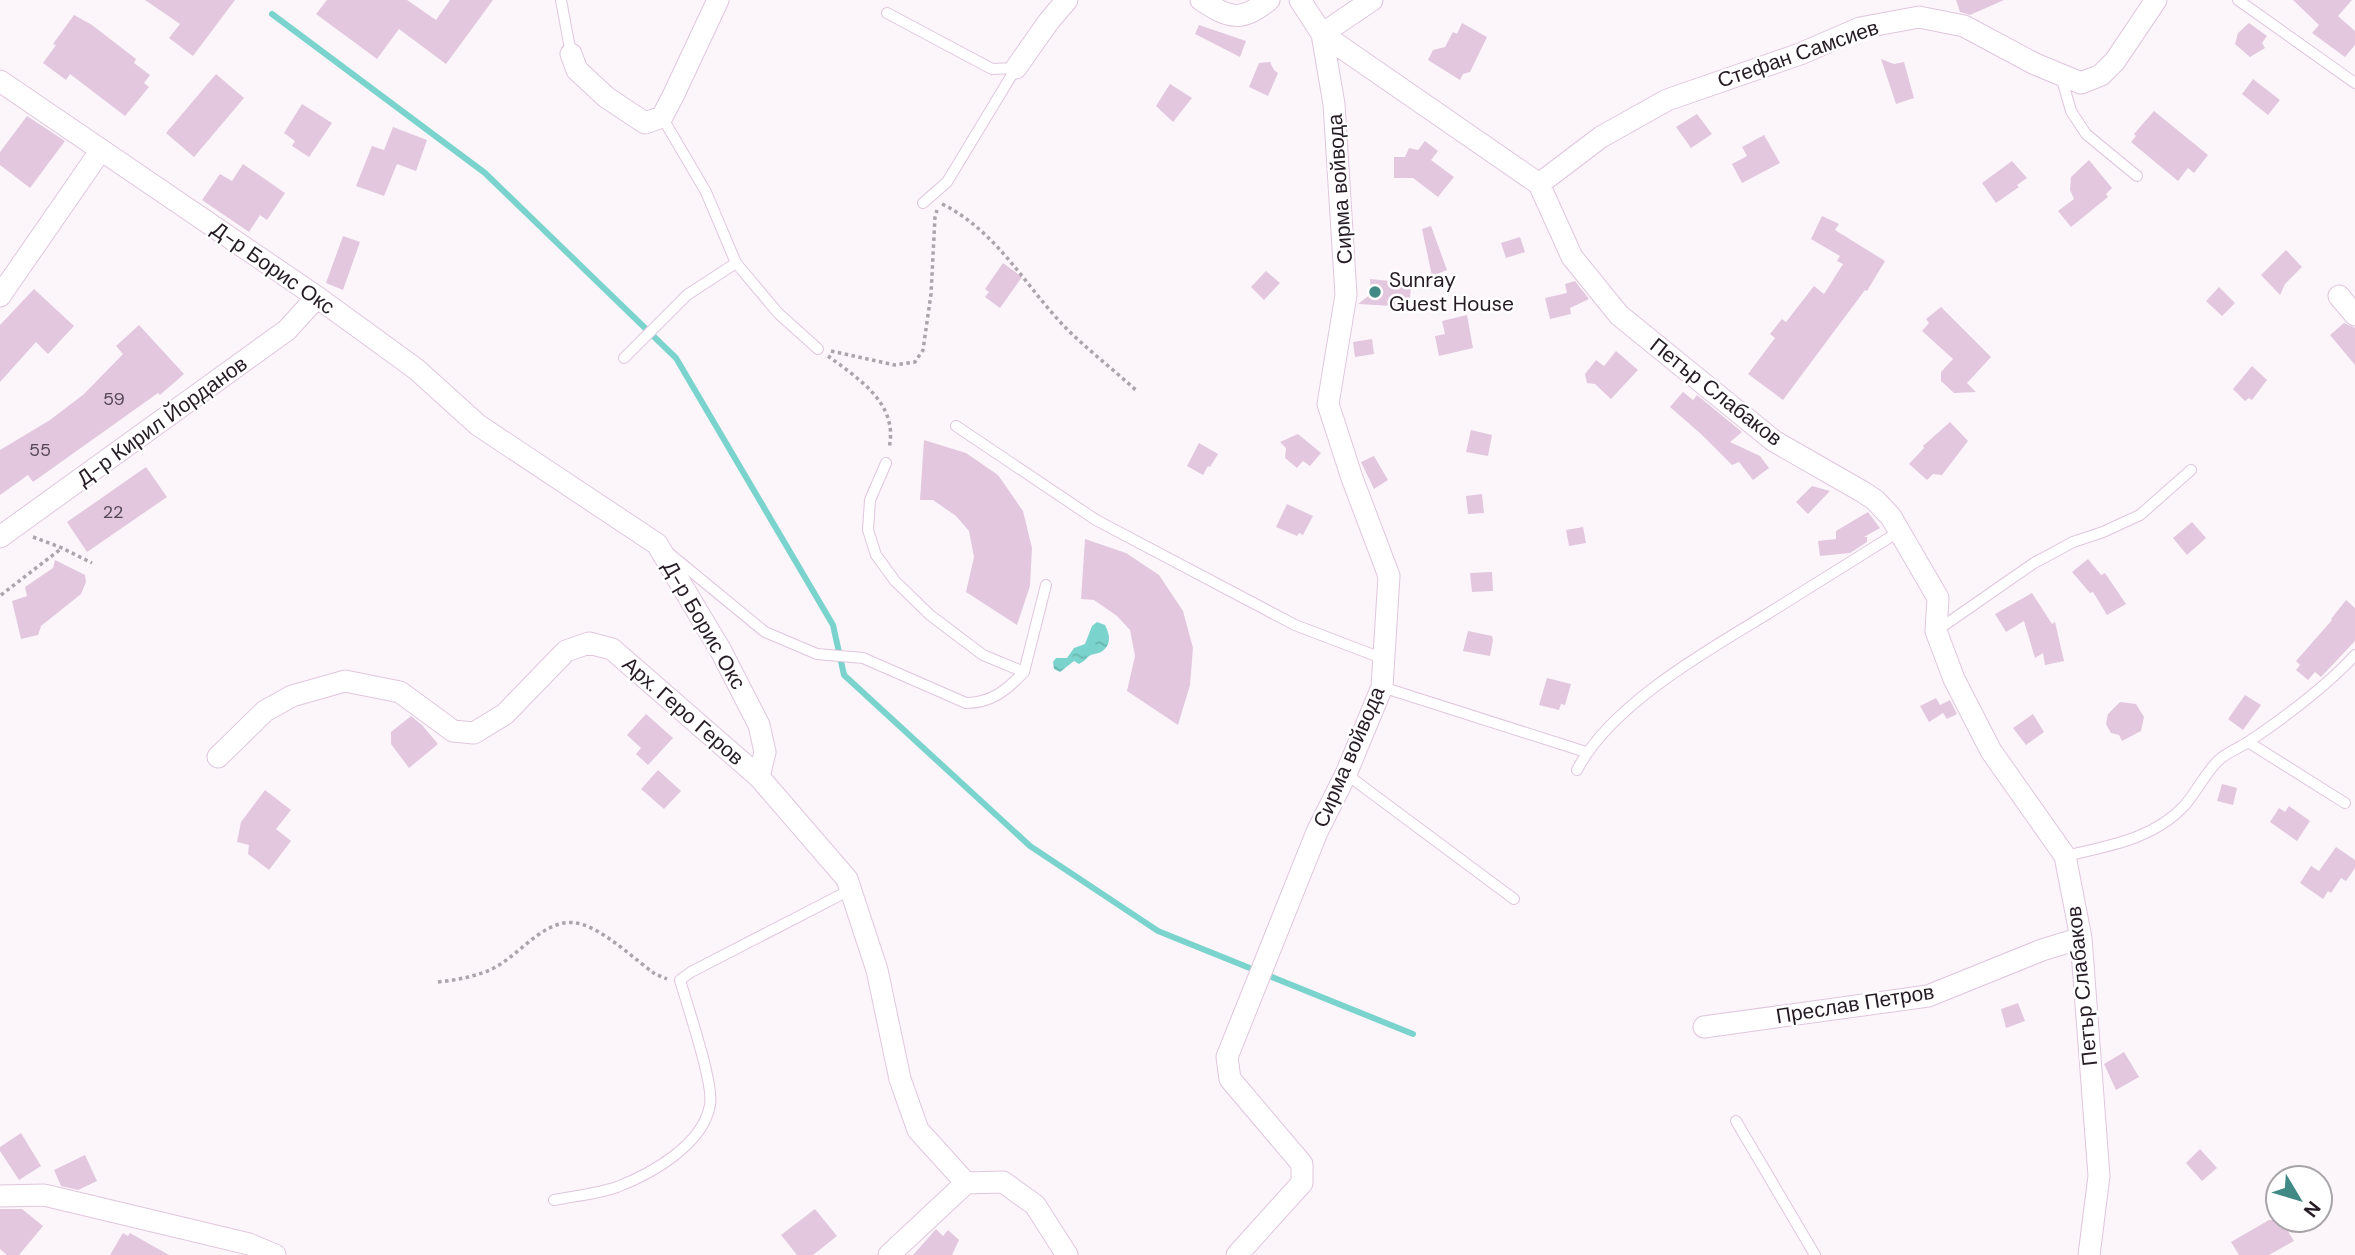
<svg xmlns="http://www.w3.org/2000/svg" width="2355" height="1255" font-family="'DM Sans',sans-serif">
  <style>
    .water { fill: url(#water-ripples) }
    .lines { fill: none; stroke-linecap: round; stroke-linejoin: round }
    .stream { stroke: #7ad4cd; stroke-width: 6 }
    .building { fill: #e2c7df }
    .service-casing { stroke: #e0c6dd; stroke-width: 12 }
    .minor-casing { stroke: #e0c6dd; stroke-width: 23 }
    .path { stroke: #aba4aa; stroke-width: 3.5; stroke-dasharray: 3.5 3.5; stroke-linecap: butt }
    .service { stroke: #fff; stroke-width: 10 }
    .minor { stroke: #fff; stroke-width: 21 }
    .poi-dot { fill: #418984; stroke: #fff; stroke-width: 2.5 }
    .labels { text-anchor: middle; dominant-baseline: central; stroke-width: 5; stroke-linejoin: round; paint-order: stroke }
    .number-label { font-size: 18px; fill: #554754 }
    .street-label { font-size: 21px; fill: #261c25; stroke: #fff }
    .poi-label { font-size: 21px; fill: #261c25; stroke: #fff; text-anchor: start }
  </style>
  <defs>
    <pattern id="water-ripples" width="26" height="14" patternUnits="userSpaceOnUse" patternTransform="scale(1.75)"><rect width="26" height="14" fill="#7ad4cd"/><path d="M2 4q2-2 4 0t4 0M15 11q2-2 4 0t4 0" fill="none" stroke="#69b5b0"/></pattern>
  </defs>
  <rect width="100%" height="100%" fill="#fcf6fb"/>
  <path class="water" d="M1097,622l8,3c5,10 7,20 -4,27 -4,2 -9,2 -12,4 -3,3 -6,6 -10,8l-5,-3 -14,11 -6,-3 -1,-7 3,-4h11l7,-10 11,-4 7,-18z"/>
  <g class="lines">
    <path class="stream" d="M272,14l213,159 191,185 157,267 11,50 186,171 128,85 255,103"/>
  </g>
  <path class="building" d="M145,0h90l-42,56 -24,-18 11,-14z
    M327,0h80l29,20 14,-20h43l-47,64 -47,-35 -22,30 -61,-45z
    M1956,0h48l-34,15 -10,-3z
    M2293,0h59l-14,16 17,15v14l-10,12 -33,-24 7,-8z
    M74,15l18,10 44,34 -2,4 16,12 -6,8 5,4 -24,29 -55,-42 -4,6 -23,-17 13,-18 -3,-1z
    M1462,23l25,14 -17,35 -7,2 -3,6 -32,-20 5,-10 12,-3 8,-15 4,2z
    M2249,23l18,13 -5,7 3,5 -15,9 -15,-13 3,-11z
    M1199,25l47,16 -6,16 -45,-23z
    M1881,59l13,5 10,-2 10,36 -18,6z
    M1270,62l4,8 4,3 -10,23 -19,-9 10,-24z
    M216,74l28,24 -50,59 -28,-24z
    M2253,79l27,21 -12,15 -26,-21z
    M1170,84l22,14 -19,24 -17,-16z
    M302,104l30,19 -23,34 -17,-11 3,-5 -11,-8z
    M2154,111l54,44 -14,18 -6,-5 -10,13 -47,-39 5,-6 -2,-2z
    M1697,114l15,20 -21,14 -15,-21z
    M27,116l38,25 -35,47 -30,-23v-13z
    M393,127l34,13 -11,31 -19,-7 -13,32 -28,-10 16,-40 12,4z
    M1764,135l16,28 -38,20 -10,-19 15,-8 -5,-9z
    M1425,141l13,10 -7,9 23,17 -16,20 -25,-19h-19v-21h11l4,-9 9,2z
    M2089,160l23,28 -6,6 2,3 -37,30 -13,-16 16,-12 -4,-9 1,-13z
    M2012,161l15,17 -10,7 2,2 -23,16 -14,-20z
    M243,164l42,29 -18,27 -7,-5 -11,17 -47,-32 18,-26 12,7z
    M1822,216l17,8 -4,6 50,31 -18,30 -2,-1 -82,110 -35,-26 27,-36 -5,-4 12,-15 4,3 28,-36 10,8 19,-30 -6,-3 3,-5 -29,-17z
    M1431,226l16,44 -15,6 -10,-47z
    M343,236l17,6 -17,48 -17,-7z
    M1520,237l5,15 -19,6 -5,-15z
    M2286,250l16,17 -17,17 -5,11 -19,-20z
    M1003,263l19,14 -22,31 -15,-11 4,-5 -4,-3z
    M1266,271l14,12 -16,17 -13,-13z
    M1412,278l-3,29 -51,-3 13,-10 -1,-15 30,3z
    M1575,281l14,18 -19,9 1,6 -21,5 -5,-21 22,-5 -2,-9z
    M2219,287l16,16 -13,13 -16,-15z
    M34,289l40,37 -26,28 -12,-12 -36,40v-57z
    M1941,307l50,50 -24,26 9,9 -22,1 -13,-12v-9l12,-13 -31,-28 7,-8 -3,-4z
    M1467,315l6,33 -34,8 -4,-20 10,-2 -3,-13z
    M2344,323l11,5v37l-25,-30z
    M139,325l45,49 -24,21 -2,-2 -125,89 -5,-7 -28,20v-45l50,-30 34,-26 39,-40 -7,-8z
    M1372,339l2,15 -19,3 -2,-15z
    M1616,351l22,19 -27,29 -16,-15 -8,-1 -2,-9 11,-14 8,6z
    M2252,366l15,14 -15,20 -3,-2 -4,3 -12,-12z
    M1683,392l10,8 4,-5 45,37 -12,10 30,14 9,12 -16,12 -14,-18 -7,3 -31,-31 -31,-27z
    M1950,422l18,19 -26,34 -9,-1 -6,6 -18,-16 15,-16 -1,-2z
    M1471,430l21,5 -4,21 -22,-4z
    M1298,434l23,19 -11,13 -7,-5 -6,7 -12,-10 1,-10 -6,-6z
    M924,440l42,13 32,22 25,36 9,37 -2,38 -13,39 -51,-33 8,-35 -5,-26 -13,-15 -23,-16h-13z
    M1199,443l19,11 -8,13 -2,-1 -5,9 -16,-9z
    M1374,456l14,24 -14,9 -13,-27z
    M146,467l21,30 -80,55 -20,-30z
    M1812,486l18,5 -22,23 -12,-12z
    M1482,494l2,19 -16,1 -2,-18z
    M1287,504l26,12 -10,19 -4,-2 -2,3 -21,-9z
    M1868,512l12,16 -16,9h3v5l-17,11 -30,3 -2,-15 18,-2v-8z
    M2192,522l14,16 -19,17 -14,-17z
    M1583,527l3,16 -17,3 -3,-16z
    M1085,539l41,14 33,22 24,36 10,37 -3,37 -12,40 -51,-34 8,-35 -5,-26 -13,-14 -23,-16 -13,-1z
    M2088,559l13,16 4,-2 21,31 -19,11 -14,-23 -3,1 -18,-21z
    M55,560l30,15 1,7 -5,12 -40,32 -3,9 -17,4 -9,-38 15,-5 -2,-9 28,-19z
    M1492,572l1,19 -21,1 -2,-19z
    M2032,593l20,31 3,-2 9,39 -19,4 -2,-12 -8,5 -11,-37 -18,11 -11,-18z
    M2346,600l9,8v33l-34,36 -6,-5 -7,8 -12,-10 4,-5 -4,-4 36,-41 -1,-1z
    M1468,631l24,5 1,4 -3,16 -27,-5z
    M1547,678l24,6 -6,21 -4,-1 -2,6 -20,-5z
    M2245,695l16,10 -18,25 -15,-11z
    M1936,698l4,7 10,-5 7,14 -10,5 -4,-6 -14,9 -9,-16z
    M2120,702l16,2 8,13 -3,14 -19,10 -3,-6 -8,-2 -5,-9 2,-10z
    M646,714l27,24 -25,27 -12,-11 5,-6 -14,-13z
    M2033,714l11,18 -18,13 -13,-17z
    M411,716l11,9 16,19 -29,24 -18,-24v-12z
    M658,770l23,21 -17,18 -23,-20z
    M2222,784l15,4 -4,17 -16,-4z
    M265,790l26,20 -15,19 15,12 -22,29 -21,-16 1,-9 -12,-3 4,-20z
    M2289,806l21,15 -13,20 -27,-19 9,-14 6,4z
    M2336,847l19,13v8l-9,13 -5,-3 -10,15 -3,-2 -5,8 -23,-16 11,-17 8,5z
    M2018,1003l7,18 -19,7 -5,-19z
    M2124,1052l15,25 -23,13 -12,-26z
    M21,1133l20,33 -22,14 -19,-29v-4z
    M2200,1149l17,19 -15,13 -16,-18z
    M85,1155l12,26 -19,9 -17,-4 -7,-16z
    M0,1209h22l21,17 -24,29h-12l-7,-6z
    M815,1209l22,27 -24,19h-16l-16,-20z
    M2269,1220h12l13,21 -25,14h-30l-8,-13z
    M936,1229l7,7 5,-6 11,10 -7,15h-39z
    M123,1233l5,3 2,-3 39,22h-59z"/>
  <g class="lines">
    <defs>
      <path id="service" d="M561,0l10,54
        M2238,0l117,83
        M887,13l105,56 24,-1
        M2061,76l10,35 15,23 51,42
        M662,117l44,75 30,71 42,50 40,36
        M923,203l24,-21 69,-114
        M624,358l63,-63 49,-32
        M956,426l140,94 199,105 89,34
        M886,463l-16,37 -2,30 8,25 19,26 35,34 53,40 41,17 22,-87
        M670,554l95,78 52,22 46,4 103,45c25,0 41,-13 58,-31
        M1936,631l98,-68 39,-21 30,-10 37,-17 51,-45
        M1382,687l204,65
        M2248,742l97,61
        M1577,770c33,-64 126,-117 187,-154 45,-28 90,-56 136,-85
        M1346,774l168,125
        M2065,856c43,-10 89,-17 120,-51 12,-14 23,-36 35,-46 8,-7 19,-11 28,-17 37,-25 77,-54 107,-87
        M1736,1121l79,134
        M554,1200c20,-4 43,-6 63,-13 34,-13 86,-42 93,-82 4,-22 -23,-100 -30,-125l11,-8 159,-82"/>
      <path id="minor" d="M1201,0c29,19 40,22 68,0
        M1372,0l-50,34 217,150 33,73 47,58 155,126 89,51 12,8 16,17 47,81 -2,33 18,48 37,72 74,105 16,82 18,238 -10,79
        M571,54l6,16 29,27 39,26 17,-6 11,-21 45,-96
        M1016,68l33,-47 18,-21
        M0,81l317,216 99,72 62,56 179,119 64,107 38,74 6,27 -6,25 88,102 30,91 23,109 18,51 48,53 37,-1 32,23 32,50
        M1539,184l62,-47 66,-37 133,-46 60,-26 59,-11 45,9 71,38 46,19 20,-8 14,-14 41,-61
        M0,296l101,-146
        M2339,296l16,19
        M0,537l287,-207 30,-33
        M218,757l47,-46 27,-15 53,-15 55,11 53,39 21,2 31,-19 61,-63 23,-8 23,6 147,128
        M1704,1027l224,-31 114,-46 39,-12
        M0,1196l44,-1 205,49 26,11
        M889,1255l77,-72
        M1237,1255l65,-72v-19l-72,-85 -3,-22 90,-225 29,-58 36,-87 7,-111 -37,-98 -24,-74 18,-109 -12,-191 -12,-70 -22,-34"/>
    </defs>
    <use href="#service" class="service-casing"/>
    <use href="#minor" class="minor-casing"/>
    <path class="path" d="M942,204c54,27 80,77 120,120 23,24 51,45 76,68
      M831,351l64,14 20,-3 8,-12 8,-56 4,-77 2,-7
      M828,356c31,23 71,48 61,92
      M33,537l29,11 30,15
      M1,595l61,-47
      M438,982c18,-2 35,-5 52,-12 33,-15 59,-62 99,-43 21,9 47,33 66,47l12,5"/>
    <use href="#service" class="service"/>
    <use href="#minor" class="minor"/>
  </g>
  <circle class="poi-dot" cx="1375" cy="292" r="7"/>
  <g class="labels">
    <g class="number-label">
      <text x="114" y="399">59</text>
      <text x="40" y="450">55</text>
      <text x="113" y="512">22</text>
    </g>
    <g class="street-label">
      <text transform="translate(1798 54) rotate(-19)">Стефан Самсиев</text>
      <text transform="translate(1340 189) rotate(-94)">Сирма войвода</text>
      <text transform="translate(273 268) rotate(35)">Д-р Борис Окс</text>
      <text transform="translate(1716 392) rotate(38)">Петър Слабаков</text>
      <text transform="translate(162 421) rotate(-36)">Д-р Кирил Йорданов</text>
      <text transform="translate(704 625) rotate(60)">Д-р Борис Окс</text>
      <text transform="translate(683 711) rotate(41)">Арх. Геро Геров</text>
      <text transform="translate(1349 757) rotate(-67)">Сирма войвода</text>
      <text transform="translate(2082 986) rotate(-96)">Петър Слабаков</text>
      <text transform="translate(1855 1004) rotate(-9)">Преслав Петров</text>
    </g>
    <g class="poi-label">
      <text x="1389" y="280">Sunray<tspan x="1389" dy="24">Guest House</tspan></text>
    </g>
  </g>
  <g transform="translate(2299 1199) rotate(128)"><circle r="33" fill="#ffffff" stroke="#a8a4a8" stroke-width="2"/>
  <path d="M0-5L12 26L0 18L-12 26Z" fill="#418984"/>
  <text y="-10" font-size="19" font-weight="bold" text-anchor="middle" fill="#261c25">N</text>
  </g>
</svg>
